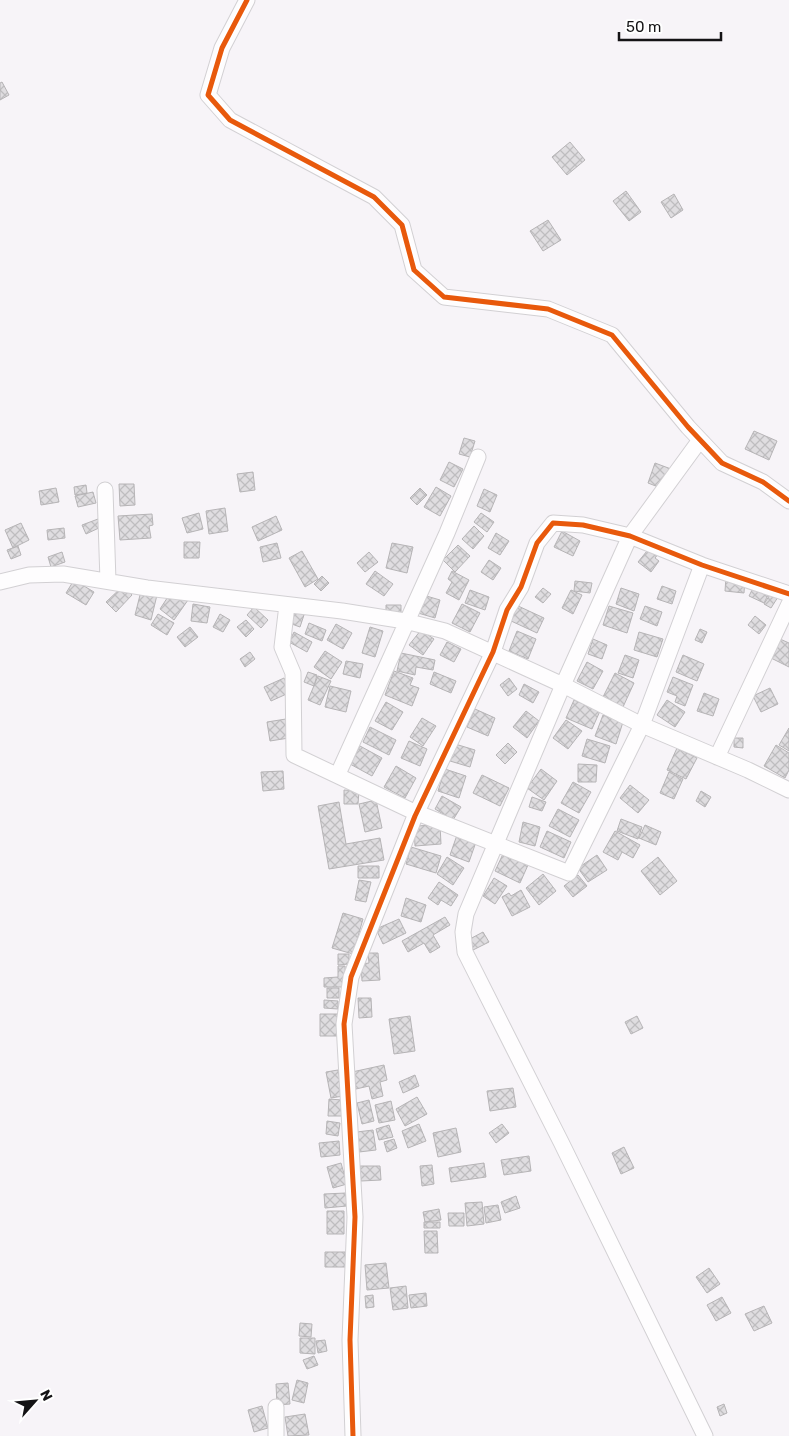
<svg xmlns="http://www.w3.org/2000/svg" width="789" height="1436" font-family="Rubik,sans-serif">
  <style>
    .building { fill: url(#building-cross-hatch); stroke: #b6b4b6 }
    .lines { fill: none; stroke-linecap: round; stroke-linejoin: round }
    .minor-casing { stroke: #d2d0d3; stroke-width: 17 }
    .minor { stroke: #fefdfe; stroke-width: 15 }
    .cycleway-casing { stroke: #fff; stroke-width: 8 }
    .cycleway { stroke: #e8590c; stroke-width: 5 }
  </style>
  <defs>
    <pattern id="building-cross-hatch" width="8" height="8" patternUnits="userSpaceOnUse" patternTransform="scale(1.25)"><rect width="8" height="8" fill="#dfdde0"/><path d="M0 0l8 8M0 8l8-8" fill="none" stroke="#bebdbf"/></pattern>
  </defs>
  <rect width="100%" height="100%" fill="#f7f4f8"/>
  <path class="building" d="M2,82l7,13 -9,5v-17z
    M570,142l15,18 -18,15 -15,-18z
    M626,191l15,21 -12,9 -16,-20z
    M674,194l9,16 -12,8 -10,-16z
    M548,220l13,20 -18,11 -13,-20z
    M754,431l23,10 -8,19 -24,-11z
    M464,438l11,3 -5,16 -11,-3z
    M449,462l14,7 -9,18 -14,-7z
    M655,463l24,9 -8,20 -23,-9z
    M253,472l2,18 -15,2 -3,-18z
    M119,484h15l1,21 -15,1z
    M86,485l1,8 -12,2 -1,-8z
    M436,487l15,9 -11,20 -16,-9z
    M56,488l3,14 -18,3 -2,-14z
    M420,488l7,7 -10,10 -7,-7z
    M484,489l13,6 -7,17 -13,-6z
    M93,492l3,11 -18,4 -3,-11z
    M225,508l3,23 -19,3 -3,-23z
    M199,513l4,16 -16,4 -5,-15z
    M481,513l13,9 -7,10 -13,-10z
    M152,514l1,11 -4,1 2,12 -31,2 -2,-24z
    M276,516l6,14 -24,11 -6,-14z
    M98,519l3,8 -15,7 -4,-9z
    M21,523l8,17 -16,8 -8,-18z
    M474,526l10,10 -11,13 -11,-10z
    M64,528l1,10 -17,2 -1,-10z
    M562,531l18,10 -7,15 -19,-9z
    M496,533l13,8 -9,14 -12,-7z
    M184,542h16l-1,16h-15z
    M277,543l4,15 -18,4 -3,-15z
    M392,543l21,4 -6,26 -21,-5z
    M458,545l12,11 -15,16 -12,-12z
    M18,546l3,9 -10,4 -4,-9z
    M651,546l8,7 -4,5 4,3 -8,11 -13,-10z
    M302,551l16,28 -13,8 -16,-29z
    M62,552l3,10 -14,5 -3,-10z
    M369,552l9,10 -13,10 -8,-9z
    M489,560l12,8 -8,12 -12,-8z
    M375,571l18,13 -9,12 -18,-12z
    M452,571l17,9 -10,20 -13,-7 6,-11 -4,-3z
    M322,576l7,7 -8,8 -7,-7z
    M726,577l19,1 -1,15 -19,-2z
    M74,580l20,12 -8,13 -20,-12z
    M575,581l17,2 -2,10 -16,-2z
    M755,584l15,7 -6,12 -15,-7z
    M123,586l9,9 -16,17 -10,-10z
    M662,586l14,5 -4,13 -15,-5z
    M543,588l8,6 -8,9 -8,-6z
    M621,588l18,6 -5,17 -18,-7z
    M173,589l15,11 -14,20 -14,-11z
    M470,590l19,7 -4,13 -20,-7z
    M571,590l11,5 -9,19 -11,-6z
    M141,591l16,4 -6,25 -16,-5z
    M771,593l7,4 -7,11 -7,-4z
    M423,595l17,5 -5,18 -17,-5z
    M193,604l17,3 -3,16 -16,-2z
    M462,604l18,9 -10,19 -18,-9z
    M386,605h15v9h-15z
    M516,605l28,13 -7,15 -28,-13z
    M609,606l24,7 -6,20 -24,-8z
    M645,606l17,6 -5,14 -17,-7z
    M254,607l14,13 -7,8 -14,-13z
    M294,611l10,4 -4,12 -11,-4z
    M158,614l16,9 -7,12 -16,-10z
    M220,614l10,6 -7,12 -10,-5z
    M755,616l11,9 -7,9 -11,-9z
    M246,620l8,9 -8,8 -9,-10z
    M309,623l17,7 -4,11 -17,-7z
    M336,624l16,9 -9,16 -16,-9z
    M190,627l8,10 -13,10 -8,-10z
    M370,627l13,4 -8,26 -13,-4z
    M700,629l7,3 -5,11 -7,-3z
    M421,630l13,9 -11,16 -14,-10z
    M517,631l19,8 -8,20 -19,-8z
    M294,632l18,10 -5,10 -18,-10z
    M639,632l24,7 -6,18 -23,-7z
    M593,639l14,6 -5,14 -14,-5z
    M780,639l9,4v24l-18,-9z
    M447,642l14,7 -7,13 -14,-7z
    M325,651l17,11 -11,17 -17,-12z
    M250,652l5,7 -10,8 -5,-8z
    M401,653l34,7 -2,10 -17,-3 -1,8 -18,-4z
    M625,655l14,5 -6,18 -15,-5z
    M683,655l21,9 -7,17 -21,-9z
    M346,661l17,3 -3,14 -17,-4z
    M587,662l16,9 -10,18 -16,-8z
    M394,671l19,7 -3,7 9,3 -7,18 -27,-11z
    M308,672l9,3 -3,11 -10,-4z
    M434,672l22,9 -5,12 -21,-9z
    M615,673l19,10 -11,24 -20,-10z
    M318,676l13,5 -11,24 -12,-5z
    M673,677l20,8 -8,21 -10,-4 2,-6 -10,-4z
    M284,678l7,14 -20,9 -7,-14z
    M509,678l8,11 -9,7 -8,-11z
    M524,684l15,8 -6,11 -14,-8z
    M330,686l21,5 -5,21 -21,-5z
    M770,688l8,16 -17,8 -8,-16z
    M704,693l15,6 -6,17 -16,-5z
    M574,700l26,11 -8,18 -26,-11z
    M667,700l18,12 -10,15 -18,-12z
    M386,702l17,10 -11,18 -17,-9z
    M475,709l20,9 -7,18 -21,-9z
    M526,711l13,10 -12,17 -14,-11z
    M603,715l20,7 -7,22 -21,-8z
    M422,718l14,8 -13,20 -13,-9z
    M286,719l3,19 -19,3 -3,-19z
    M566,720l16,11 -14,18 -15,-11z
    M370,727l26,13 -7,15 -26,-13z
    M789,728v23l-10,-6z
    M734,738h9v10l-9,-1z
    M587,739l23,7 -5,17 -23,-7z
    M409,741l18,8 -7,17 -19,-8z
    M508,743l9,9 -12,12 -9,-9z
    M455,744l20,6 -5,17 -20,-6z
    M776,745l13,8v17l-4,8 -21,-12z
    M360,746l22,12 -10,18 -22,-12z
    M677,748l20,10 -11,21 -19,-9z
    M578,764l19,1 -1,17h-18z
    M396,766l20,12 -11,20 -21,-11z
    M445,769l21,7 -7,22 -21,-7z
    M541,769l16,12 -13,19 -17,-12z
    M283,771l1,18 -21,2 -2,-19z
    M669,772l14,7 -9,20 -14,-6z
    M482,775l27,13 -9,18 -27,-13z
    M573,782l18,10 -12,21 -18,-10z
    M630,785l19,15 -11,13 -18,-15z
    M344,790l15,1 -1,13h-14z
    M701,791l10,6 -6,10 -9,-6z
    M442,796l19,11 -8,13 -18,-11z
    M532,797l14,5 -4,9 -13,-4z
    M376,800l6,28 -17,4 -6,-28z
    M339,802l7,42 34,-6 4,22 -55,9 -11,-63z
    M558,809l21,11 -9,17 -21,-11z
    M621,819l21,8 -4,12 -21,-8z
    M523,822l17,5 -5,19 -16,-4z
    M440,825l1,19 -26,2 -1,-20z
    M645,825l16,7 -5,13 -17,-7z
    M547,831l24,11 -7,16 -24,-11z
    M615,831l25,14 -7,13 -11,-6 -4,8 -15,-8z
    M457,835l19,7 -7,20 -19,-7z
    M411,847l30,9 -5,17 -30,-9z
    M503,854l25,11 -8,18 -25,-12z
    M597,855l10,15 -19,12 -10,-14z
    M447,857l17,11 -11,17 -16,-11z
    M658,857l19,24 -17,14 -19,-24z
    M358,866h21v12h-21z
    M543,874l13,17 -17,14 -13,-17z
    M578,875l9,11 -14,11 -9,-11z
    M494,878l13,8 -12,18 -12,-8z
    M359,880l12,2 -5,20 -11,-2z
    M439,882l19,13 -7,11 -10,-6 -3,5 -10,-7z
    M521,890l9,17 -18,9 -10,-19 7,-4 2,3z
    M406,898l20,7 -5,17 -20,-6z
    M343,913l20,6 -10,35 -21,-6z
    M445,917l5,8 -17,10 7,12 -10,6 -6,-10 -16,9 -6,-11z
    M399,919l7,14 -23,11 -7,-15z
    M483,932l6,10 -16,8 -5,-10z
    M368,953h10l2,27 -18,1 -1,-17 8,-1z
    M338,954h11v10l-11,1z
    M338,966h7l1,21h-22v-9l14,-1z
    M327,988h12v10h-12z
    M358,998h13l1,19 -13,1z
    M324,1000l14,1v8l-14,-1z
    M320,1014h18l1,22h-19z
    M410,1016l5,35 -21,3 -5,-35z
    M637,1016l6,12 -12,6 -6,-12z
    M384,1065l3,15 -7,2 3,14 -11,3 -3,-13 -13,3 -4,-17z
    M338,1070l5,26 -12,2 -5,-26z
    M415,1075l4,11 -16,7 -4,-11z
    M513,1088l3,19 -26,4 -3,-20z
    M417,1097l10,17 -22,12 -9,-17z
    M329,1099l13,1v16h-14z
    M369,1100l5,21 -12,3 -5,-21z
    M391,1101l4,19 -16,3 -4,-18z
    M327,1121l13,2 -2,13 -12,-2z
    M419,1124l7,17 -18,7 -6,-17z
    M502,1124l7,9 -13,10 -7,-10z
    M389,1125l4,12 -14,3 -3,-11z
    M456,1128l5,24 -23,5 -5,-24z
    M373,1130l3,20 -17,2 -2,-20z
    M394,1139l3,9 -10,4 -3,-10z
    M339,1141l1,14 -19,2 -2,-14z
    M624,1147l10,21 -13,6 -9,-21z
    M529,1156l2,15 -27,4 -3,-15z
    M341,1163l6,21 -14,4 -6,-21z
    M484,1163l2,14 -35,5 -2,-14z
    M432,1165l2,19 -12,2 -2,-20z
    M360,1166h20l1,14 -20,1z
    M346,1193l1,13 -22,2 -1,-14z
    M516,1196l4,12 -15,5 -4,-11z
    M482,1202l2,22 -17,2 -2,-23z
    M498,1205l3,15 -15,3 -2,-16z
    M439,1209l2,11 -16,2 -2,-10z
    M327,1211h17v23h-17z
    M448,1213h16v13h-15z
    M424,1222h16v6h-16z
    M424,1231h13l1,22h-13z
    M325,1252h20l1,15h-21z
    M386,1263l3,25 -22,2 -2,-25z
    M709,1268l11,16 -13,9 -11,-16z
    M406,1286l2,22 -15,2 -3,-22z
    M426,1293l1,13 -16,2 -2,-13z
    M373,1295l1,12 -8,1 -1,-12z
    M722,1297l9,16 -15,8 -9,-16z
    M764,1306l8,17 -18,8 -9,-17z
    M300,1323l12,1 -1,13 -12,-1z
    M300,1338h15v16l-15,-1z
    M325,1340l2,11 -9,2 -2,-12z
    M314,1356l4,9 -11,4 -4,-9z
    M297,1380l11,3 -4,20 -12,-3z
    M288,1383l2,21 -13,1 -1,-21z
    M724,1404l3,9 -7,3 -3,-9z
    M262,1406l6,22 -14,4 -6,-22z
    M305,1414l4,21 -21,1 -3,-19z"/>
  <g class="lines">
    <defs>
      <path id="minor" d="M247,0l-25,48 -14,47 22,25 144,77 28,28 12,45 30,27 104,12 64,26 76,92 34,36 41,19 26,19
        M700,440l-70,96 -67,149 -97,229 -3,18 2,20 96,190 144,294
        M105,490l3,91
        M0,582l29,-7 34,-1 84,14 195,23 63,10 40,10 118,54 79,40 106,45 41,20
        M287,605l-5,42 11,26 1,82 116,55 159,63 73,-148 60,-160
        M717,757l72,-153
        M338,774l109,-241 31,-76
        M276,1407v29
        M353,1436l-3,-96 5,-123 -11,-193 7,-47 64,-161 78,-164 14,-42 14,-23 16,-44 16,-20 30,2 47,11 72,29 87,29"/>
    </defs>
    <use href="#minor" class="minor-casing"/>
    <use href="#minor" class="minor"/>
    <defs>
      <path id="cycleway" d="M247,0l-25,48 -14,47 22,25 144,77 28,28 12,45 30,27 104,12 64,26 76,92 34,36 41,19 26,19
        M353,1436l-3,-96 5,-123 -11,-193 7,-47 64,-161 78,-164 14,-42 14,-23 16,-44 16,-20 30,2 47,11 72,29 87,29"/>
    </defs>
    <use href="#cycleway" class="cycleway-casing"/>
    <use href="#cycleway" class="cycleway"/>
  </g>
  <g transform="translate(35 1401) rotate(63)" stroke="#ffffff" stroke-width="4" paint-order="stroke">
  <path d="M0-4L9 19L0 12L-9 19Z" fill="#141315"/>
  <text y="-8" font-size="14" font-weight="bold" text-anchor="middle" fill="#141315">N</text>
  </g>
  <path d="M619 32v8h102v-8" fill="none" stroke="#141315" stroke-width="2.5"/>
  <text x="626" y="32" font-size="15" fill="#141315" stroke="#ffffff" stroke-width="4" paint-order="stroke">50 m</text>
</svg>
